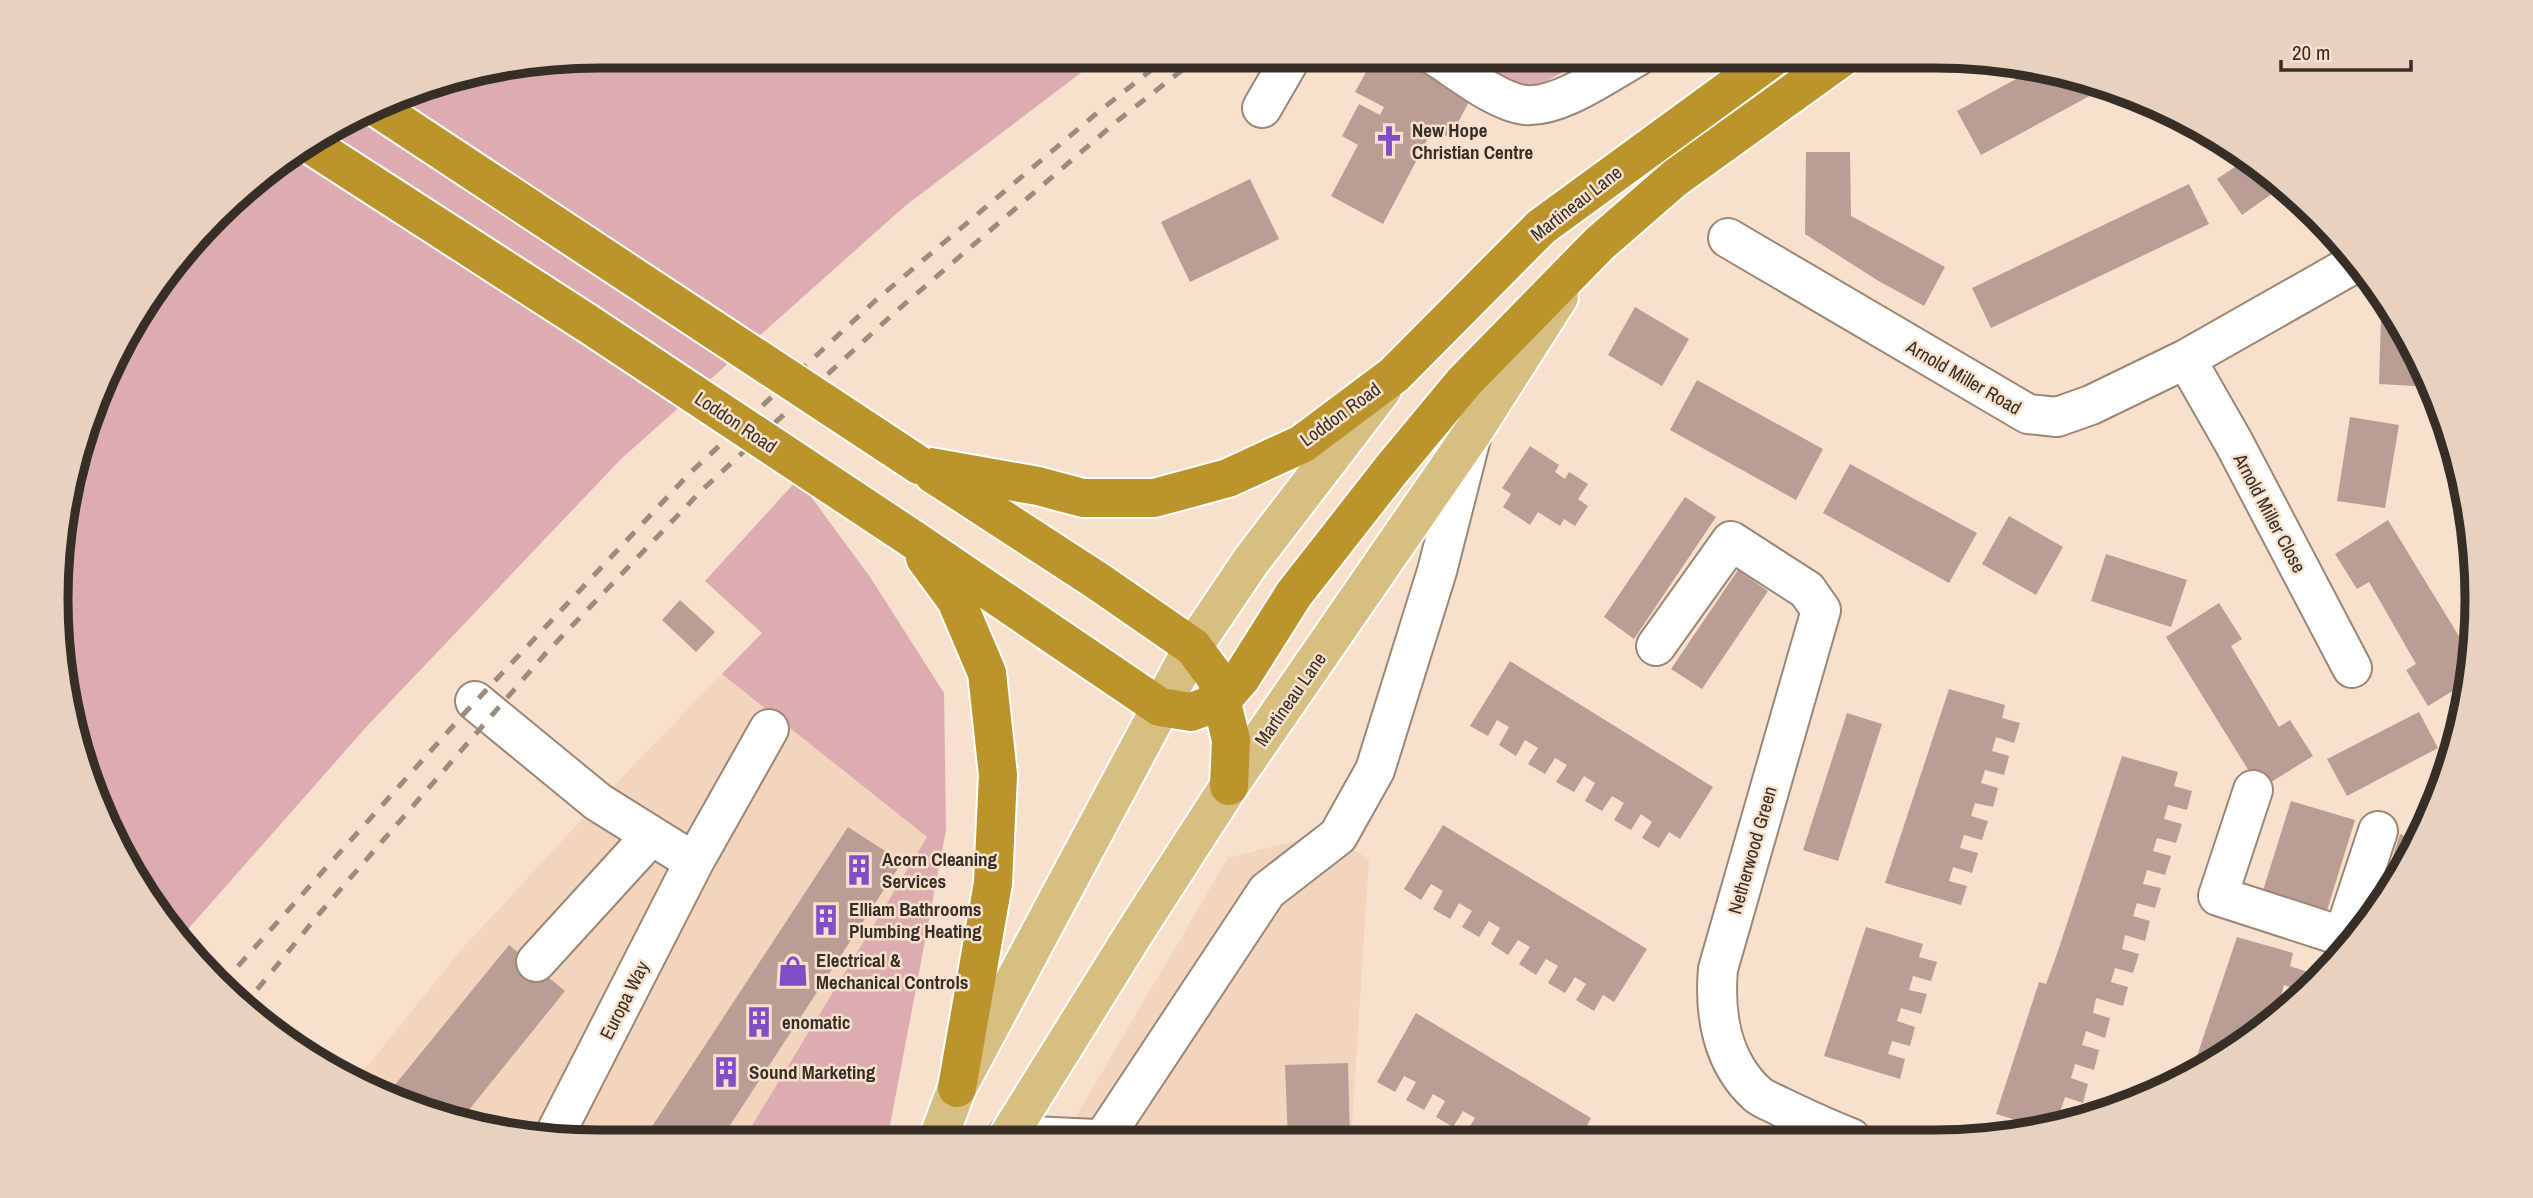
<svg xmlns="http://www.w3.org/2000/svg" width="2533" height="1198" font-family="'Archivo Narrow',sans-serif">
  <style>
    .built { fill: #f2d5bc }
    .green { fill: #dcacb0 }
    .building { fill: #ba9e95 }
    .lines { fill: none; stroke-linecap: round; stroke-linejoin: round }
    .minor-casing { stroke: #9b8775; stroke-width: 42 }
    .major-casing { stroke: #fff; stroke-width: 42 }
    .highway-casing { stroke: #fff; stroke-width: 42 }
    .minor { stroke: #fff; stroke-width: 38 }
    .major { stroke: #d6bf80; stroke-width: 38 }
    .highway { stroke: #bb942b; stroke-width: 38 }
    .rail { stroke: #9b8c7d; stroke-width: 5; stroke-dasharray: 12 12; stroke-linecap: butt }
    .highway-bridge-casing { stroke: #fff; stroke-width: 42; stroke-linecap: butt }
    .highway-bridge { stroke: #bb942b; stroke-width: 38 }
    .labels { text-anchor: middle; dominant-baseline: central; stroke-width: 5; stroke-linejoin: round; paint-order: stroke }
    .poi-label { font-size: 19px; font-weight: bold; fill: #372f27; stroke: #f7e0cc; text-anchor: start }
    .street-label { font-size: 19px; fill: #372f27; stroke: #f7e0cc }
    .rim { fill: none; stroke: #372f27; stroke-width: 9 }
  </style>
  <rect width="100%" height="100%" fill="#f7e0cc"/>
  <path class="built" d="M722,674l205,163 -185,305h-143l-106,-11 -101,-30 -35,-22 104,-129 137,-148z
    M1329,832l40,28 -18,279 -278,1 2,-22 153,-260z"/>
  <path class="green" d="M599,56h504l-198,150 -284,253 -253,266 -186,211 -53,-66 -63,-165 -10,-106 10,-106 63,-166 112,-137 87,-61 96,-44z
    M1466,56h126l-67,37z
    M798,479l72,98 74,116 2,137 -59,311 -145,1 185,-305 -205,-163 40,-41 -57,-52z"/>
  <path class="building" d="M1375,56h21l76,40 -22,42 -17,-9 -50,95 -52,-28 27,-51 -16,-9 17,-32 21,11 4,-8 -29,-15z
    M2040,66l66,21 -125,68 -24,-44z
    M1806,152h44l1,64 94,51 -21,39 -47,-26 -72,-46z
    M2248,158l35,28 -41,29 -25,-36z
    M1250,179l29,60 -89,43 -29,-60z
    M2189,184l20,40 -218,104 -19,-40z
    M1635,307l54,32 -27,47 -54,-31z
    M2381,319l17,1 35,67 -54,-3z
    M1697,380l126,69 -27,51 -126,-70z
    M2350,417l49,8 -14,83 -48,-7z
    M1530,446l29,19 -4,7 10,7 4,-7 19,12 -10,15 10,7 -13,20 -11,-7 -4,7 -22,-14 -8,13 -27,-18 8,-13 -9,-6z
    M1850,464l127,69 -28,50 -126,-70z
    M1685,497l31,20 -82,122 -30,-22z
    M2009,516l54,31 -27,48 -54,-31z
    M2388,520l83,136 -2,25 -41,25 -22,-36 10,-6 -47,-82 -12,7 -22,-35z
    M2106,554l81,26 -16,47 -80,-26z
    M1738,570l30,21 -66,98 -31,-20z
    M680,600l35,32 -19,20 -34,-32z
    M2219,603l23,36 -11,7 48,81 11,-7 23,36 -53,33 -94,-152z
    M1510,661l203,126 -33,52 -11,-7 -10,16 -17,-10 10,-16 -11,-8 -10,16 -17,-10 10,-17 -12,-7 -10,15 -17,-10 10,-18 -11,-7 -10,16 -18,-10 11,-17 -12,-7 -10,16 -17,-10 10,-16 -13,-8 -9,16 -17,-11 10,-18 -12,-7 -9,16 -18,-10z
    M1949,689l56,16 -3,13 18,5 -6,20 -18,-6 -4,14 17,5 -5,19 -19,-5 -4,13 17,5 -5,19 -18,-4 -4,13 17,5 -6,19 -18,-5 -4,13 18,5 -6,20 -19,-6 -4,14 18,5 -6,19 -76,-22z
    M2419,712l19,36 -91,48 -20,-37z
    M1847,713l35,11 -44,137 -35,-11z
    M2122,756l56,16 -4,14 18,5 -5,19 -19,-5 -4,14 18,5 -6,19 -19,-5 -4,13 18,5 -6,19 -18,-5 -4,14 18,4 -6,20 -18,-5 -4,13 17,5 -5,20 -20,-6 -3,14 17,5 -6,19 -18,-5 -4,14 17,5 -5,19 -27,-8 -3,15 17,5 -5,20 -19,-7 -4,14 17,5 -5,20 -19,-6 -4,14 17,6 -5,19 -18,-6 -5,15 20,5 -38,11 -46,-14 43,-132 7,2 12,-33z
    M2291,801l64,19 -30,97 -64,-20z
    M1443,825l204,124 -33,53 -11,-7 -9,16 -18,-11 10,-16 -11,-7 -10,16 -17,-10 10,-17 -12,-7 -10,16 -17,-11 11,-17 -12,-7 -10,15 -17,-11 9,-16 -11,-7 -10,16 -17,-10 10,-16 -13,-8 -9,16 -17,-10 10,-18 -12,-7 -10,16 -17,-11z
    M848,827l54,35 -183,280h-53l-17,-11z
    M2400,834l17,6 -38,64h-1z
    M1866,927l57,17 -4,13 18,5 -6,19 -18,-5 -4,14 18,4 -6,20 -20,-6 -4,13 18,6 -5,19 -18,-5 -4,13 17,5 -5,20 -76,-23z
    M2237,937l56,16 -3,13 18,6 -6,19 -18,-6 -4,15 11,3 -16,16 -2,-1 -8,12 -82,47 4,-11 6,2z
    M509,945l56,46 -105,130 -75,-24z
    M1416,1013l175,105 -11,21h-78l2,-5 -12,-6 -6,11h-12l-9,-5 10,-16 -12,-7 -10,16 -17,-10 9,-16 -12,-7 -9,16 -18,-10 10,-18 -12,-6 -9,16 -18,-10z
    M1348,1063l2,76 -62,1 -3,-75z"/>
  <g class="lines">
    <defs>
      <path id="minor" d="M1435,56c24,15 62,46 90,49 35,3 82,-32 113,-49
        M1262,108l30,-52
        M1728,238l300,176 29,3 34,-12 95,-46 171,-97
        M2186,359l48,84 118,225
        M1821,610l-103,359c-4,45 4,93 39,125 7,6 17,9 24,13 23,11 46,22 70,31
        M1656,646l75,-105 76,49 14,20
        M475,701l123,101 96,60
        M2253,790l-35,106 136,44
        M2343,937l35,-106
        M536,962l115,-126
        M1008,1135l88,4 9,-3 162,-245 71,-55 37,-66 62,-199 35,-137
        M553,1138l141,-276 75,-133"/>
      <path id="major" d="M937,1141l20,-53 236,-441 58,-86 131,-171
        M1005,1141l130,-209 94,-146 244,-354 86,-135"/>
      <path id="highway" d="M376,107l256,169
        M308,143l279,180
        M919,465l119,21 45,12h71l74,-20 74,-34 92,-69 147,-148 234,-171
        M933,474l163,106 97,67 23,31 15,62 -2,46
        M911,538l249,169 31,5 30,-11 20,-23 53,-84 97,-124 73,-88 136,-139 75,-65 169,-122
        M925,558l31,42 31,73 11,102 -5,108 -36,205"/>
    </defs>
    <use href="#minor" class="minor-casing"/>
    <use href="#major" class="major-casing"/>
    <use href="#highway" class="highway-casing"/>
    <use href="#minor" class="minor"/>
    <use href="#major" class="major"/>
    <use href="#highway" class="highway"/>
    <path class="rail" d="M222,984l240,-268 228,-243 186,-173 221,-187 72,-57
      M242,1008l77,-94 227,-261 156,-163 191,-176 223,-192 84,-66"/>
    <defs>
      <path id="highway-bridge" d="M632,276l287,189
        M587,323l324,215"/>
    </defs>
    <use href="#highway-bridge" class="highway-bridge-casing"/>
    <use href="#highway-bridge" class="highway-bridge"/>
  </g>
  <defs>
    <symbol id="church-bare" viewBox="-9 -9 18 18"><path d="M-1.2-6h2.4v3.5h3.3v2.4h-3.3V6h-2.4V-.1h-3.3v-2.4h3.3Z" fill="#804fc7" stroke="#f7e0cc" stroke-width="2.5" paint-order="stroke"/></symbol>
    <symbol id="building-bare" viewBox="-9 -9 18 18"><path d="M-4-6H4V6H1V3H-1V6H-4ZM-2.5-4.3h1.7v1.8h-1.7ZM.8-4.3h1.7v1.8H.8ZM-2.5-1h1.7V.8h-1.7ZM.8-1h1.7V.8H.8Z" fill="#804fc7" stroke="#f7e0cc" stroke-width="2.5" paint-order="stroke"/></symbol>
    <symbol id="shop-bare" viewBox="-9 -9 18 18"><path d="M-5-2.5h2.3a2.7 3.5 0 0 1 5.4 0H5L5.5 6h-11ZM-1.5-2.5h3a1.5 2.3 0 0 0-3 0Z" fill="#804fc7" stroke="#f7e0cc" stroke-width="2.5" paint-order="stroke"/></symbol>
  </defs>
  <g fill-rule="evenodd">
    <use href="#church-bare" x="1367" y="119" width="44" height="44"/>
    <use href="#building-bare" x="837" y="848" width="44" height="44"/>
    <use href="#building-bare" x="804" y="898" width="44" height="44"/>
    <use href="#shop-bare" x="771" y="949" width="44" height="44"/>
    <use href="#building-bare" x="737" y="1000" width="44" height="44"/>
    <use href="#building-bare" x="704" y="1050" width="44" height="44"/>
  </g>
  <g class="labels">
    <g class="poi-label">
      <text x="1412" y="130">New Hope<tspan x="1412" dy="22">Christian Centre</tspan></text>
      <text x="882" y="859">Acorn Cleaning<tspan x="882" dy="22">Services</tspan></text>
      <text x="849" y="909">Elliam Bathrooms<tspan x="849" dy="22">Plumbing Heating</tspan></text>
      <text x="816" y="960">Electrical &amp;<tspan x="816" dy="22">Mechanical Controls</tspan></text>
      <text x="782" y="1022">enomatic</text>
      <text x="749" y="1072">Sound Marketing</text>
    </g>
    <g class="street-label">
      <text transform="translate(1576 203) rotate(-38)">Martineau Lane</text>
      <text transform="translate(1964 377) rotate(30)">Arnold Miller Road</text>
      <text transform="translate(1340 414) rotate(-36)">Loddon Road</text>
      <text transform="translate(736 422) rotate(34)">Loddon Road</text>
      <text transform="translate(2270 513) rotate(62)">Arnold Miller Close</text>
      <text transform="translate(1290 699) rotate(-55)">Martineau Lane</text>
      <text transform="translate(1752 850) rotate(-74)">Netherwood Green</text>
      <text transform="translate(624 1000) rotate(-63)">Europa Way</text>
    </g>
  </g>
  <path d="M0 0H2533V1198H0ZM599 68H1934A531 531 0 0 1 2465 599V599A531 531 0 0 1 1934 1130H599A531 531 0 0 1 68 599V599A531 531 0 0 1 599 68Z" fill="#e8d2bf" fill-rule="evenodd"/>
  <path class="rim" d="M599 68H1934A531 531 0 0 1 2465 599V599A531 531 0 0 1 1934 1130H599A531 531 0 0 1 68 599V599A531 531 0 0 1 599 68Z"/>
  <path d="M2281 60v10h130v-10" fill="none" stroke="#372f27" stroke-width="3.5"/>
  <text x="2292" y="60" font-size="21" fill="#372f27" stroke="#f7e0cc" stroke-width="5" paint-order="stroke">20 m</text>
</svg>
